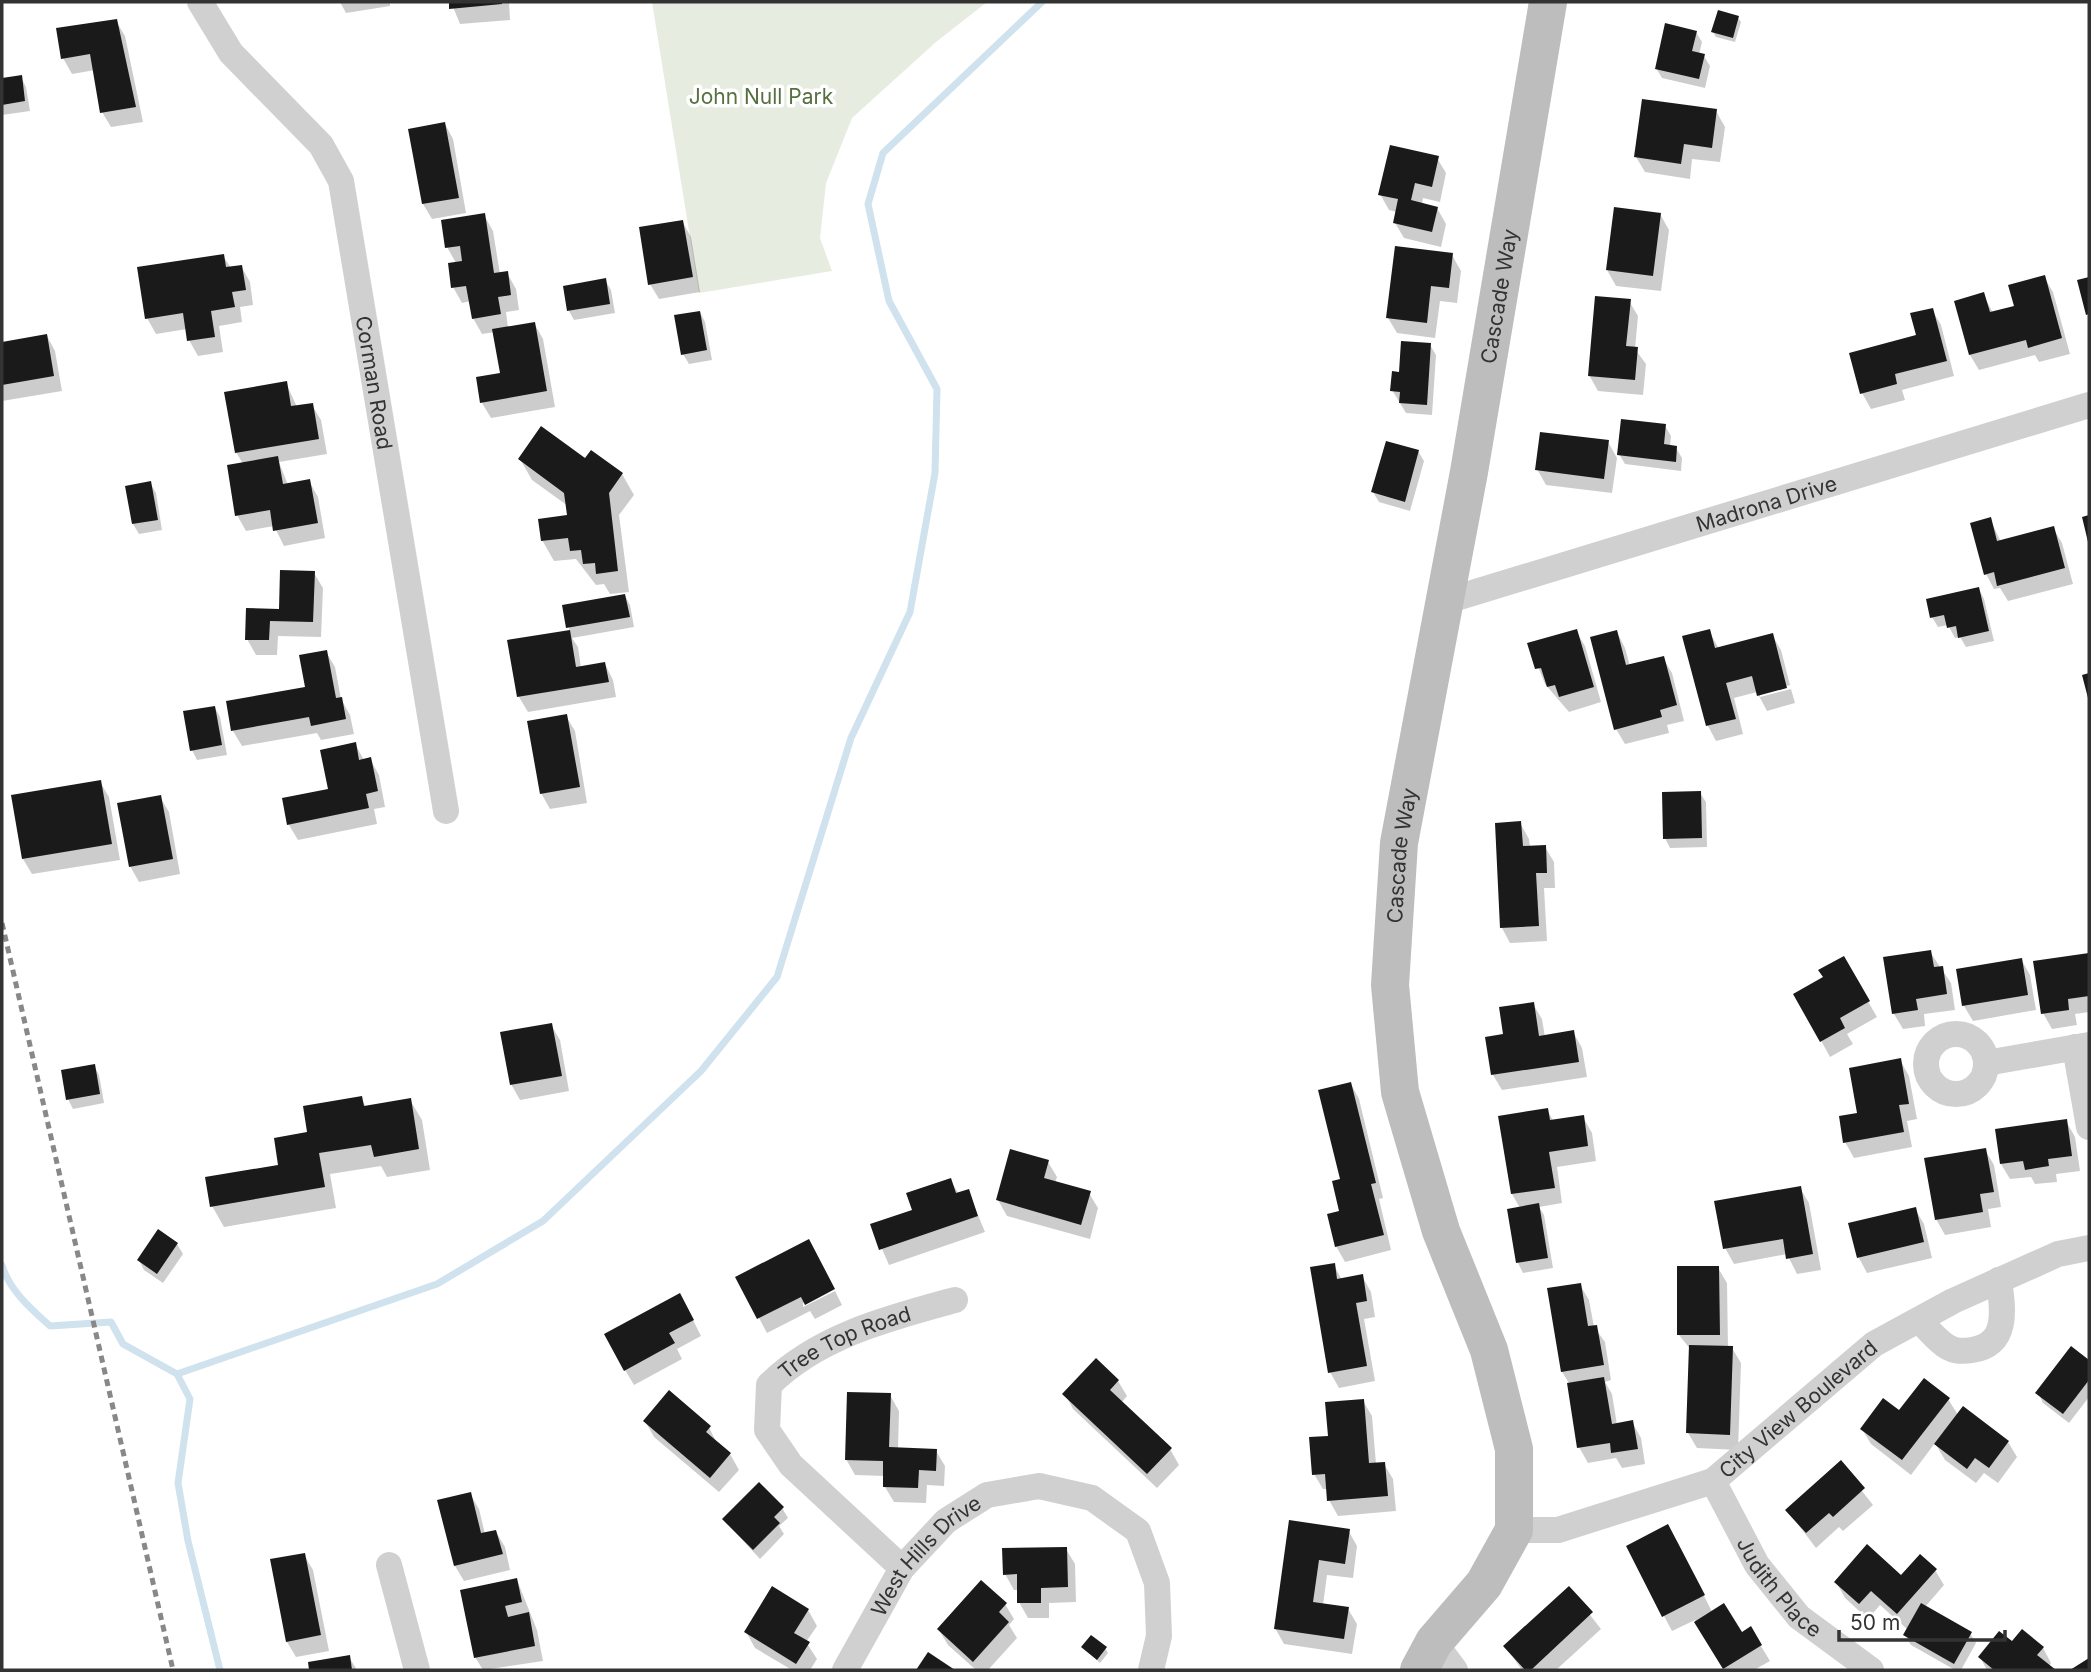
<svg xmlns="http://www.w3.org/2000/svg" width="2091" height="1672" font-family="Inter,sans-serif">
  <style>
    .green { fill: #e6ecdf }
    .shadow { fill: #0003 }
    .lines { fill: none; stroke-linecap: round; stroke-linejoin: round }
    .stream { stroke: #cfe2ee; stroke-width: 7 }
    .building { fill: #1a1a1a }
    .street { stroke: #d0d0d0; stroke-width: 26 }
    .secondary { stroke: #bdbdbd; stroke-width: 38 }
    .rail { stroke: #888; stroke-width: 5; stroke-dasharray: 7 5; stroke-linecap: butt }
    .labels { text-anchor: middle; dominant-baseline: central; stroke-width: 7; stroke-linejoin: round; paint-order: stroke }
    .park-label { font-size: 21px; fill: #56703f; stroke: #fff }
    .street-label { font-size: 21px; fill: #333; stroke: #fff }
  </style>
  <rect width="100%" height="100%" fill="#fff"/>
  <path class="green" d="M652,2h335l-51,40 -84,76 -26,65 -6,55 12,33 -133,22z"/>
  <path class="shadow" d="M340,2h50v4l-44,7z
    M451,2h58l1,18 -50,4z
    M1738,18l3,4 -6,20 -19,-5 -3,-5z
    M116,21l9,15 18,86 -32,5 -9,-15 -7,-42 -23,4 -9,-16z
    M1696,32l6,10 -3,13 5,1 6,10 -5,22 -43,-10 -6,-10z
    M21,77l5,10 4,24 -28,4v-35z
    M1716,111l9,16 -5,35 -28,-3 -2,20 -45,-7 -9,-15z
    M445,124l8,15 13,74 -34,6 -9,-15z
    M1437,158l9,15 -6,29 -17,-4 -1,7 15,3 9,16 -5,23 -37,-9 -9,-15 2,-11 -8,-2 -9,-16z
    M1660,214l9,16 -8,61 -45,-5 -9,-16z
    M484,215l9,16 7,43 7,-1 9,16 3,21 -13,2 2,16 26,-5 9,16 12,68 -64,11 -9,-15 20,-28 -7,-43 -13,2 -9,-16 -2,-17 -9,2 -9,-16 3,-24 -9,-16z
    M682,221l9,16 9,55 -41,7 -9,-15z
    M1452,255l9,16 -4,32 -17,-2 -5,37 -38,-5 -9,-15z
    M223,256l8,12 10,-2 9,16 3,23 -13,2 2,15 -23,4 4,26 -25,4 -9,-16 -2,-11 -31,5 -9,-16z
    M2044,277l9,15 17,62 -31,8 -4,-7 -56,15 -9,-15 -14,-53 27,-8 10,19 23,-6z
    M605,280l6,10 4,23 -41,7 -5,-9z
    M1629,301l9,15 -3,33 11,15 -3,31 -45,-4 -9,-16z
    M1932,310l9,15 13,51 -52,14 3,10 -34,9 -9,-16 56,-57z
    M700,312l5,10 7,38 -23,4 -6,-10z
    M47,336l8,15 7,40 -60,10v-57z
    M1430,345l6,10 -4,60 -26,-2 -14,-23 9,-16z
    M286,383l11,24 15,-2 9,15 6,34 -48,8 9,23 21,-4 9,16 7,41 -41,8 -10,-20 -28,5 -9,-16 6,-51 -7,-12z
    M1665,426l6,10 -1,11 6,1 6,10 -1,13 -56,-7 -6,-10z
    M1608,442l9,16 -5,35 -66,-8 -9,-16z
    M1418,451l6,10 -14,50 -31,-9 -6,-10z
    M520,459l66,2 36,13 12,21 -15,20 10,77 -19,2 -6,-10 -8,1 -20,-26 -22,2 -12,-21 27,-23 -1,-11 -36,-26z
    M150,483l6,10 6,37 -23,4 -6,-10 -6,-37z
    M1990,519l11,23 52,-14 9,15 11,41 -65,17 -8,-13 -6,1 -8,-15z
    M314,573l9,15 -2,49 -43,-1 -1,19h-21l-9,-16 34,-28z
    M1979,589l5,10 10,42 -28,6 -6,-10 -5,1 -7,-13 -10,2 -6,-10z
    M625,596l5,9 4,22 -62,11 6,9 3,21 24,-4 8,16 3,17 -88,15 -9,-15 -10,-55 61,-10 -6,-26z
    M1576,631l9,15 16,56 -32,10 -24,-28 -16,-40z
    M1709,631l10,18 53,-14 9,15 9,35 -30,8v4l31,-8 4,14 -28,8 -10,-19 -23,6 9,36 -27,7 -8,-15 -23,-89z
    M1617,632l8,16 5,18 33,-8 9,15 12,48 -17,4 2,8 -44,11 -9,-15z
    M326,652l9,15 6,32 9,16 4,19 -33,6 -4,-7 -75,13 -9,-15 74,-43z
    M215,708l5,9 7,38 -30,5 -5,-10z
    M566,716l9,15 12,72 -37,6 -9,-16z
    M355,744l9,16 6,-1 9,16 6,32 -11,2 3,15 -79,16 -9,-15 -5,-25 46,-10z
    M100,782l9,15 11,63 -88,14 -9,-15 -10,-62z
    M1700,793l6,9 1,45 -37,1 -5,-10z
    M160,797l9,15 11,62 -41,8 -9,-16z
    M1520,823l9,16 1,8h15l9,15 1,26h-11l3,53 -37,2 -8,-15z
    M1930,952l21,31 4,27 -31,4 1,12 -22,3 -9,-15z
    M2089,954v58l-14,2 2,11 -25,4 -9,-16 -8,-50z
    M1843,958l34,59 -30,17 6,10 -23,13 -34,-62 29,-17z
    M2021,959l9,16 6,35 -63,11 -9,-15 -6,-35z
    M1533,1004l9,15 3,18 28,-5 9,16 5,29 -85,13 -9,-15 12,-39z
    M551,1025l9,15 9,51 -49,9 -9,-16z
    M1900,1060l9,16 8,43 -10,2 5,26 -58,11 -9,-16 14,-27z
    M94,1066l5,9 5,28 -31,6 -5,-10z
    M1351,1084l8,15 24,99 -4,1 12,51 -46,12 -9,-16z
    M361,1098l5,9 44,-7 12,20 8,50 -43,7 -6,-11 -51,8 6,34 -112,19 -12,-21 68,-40 29,-32z
    M1547,1110l7,12 29,-5 9,16 4,28 -39,6 5,36 -23,4 5,8 9,53 -30,5 -5,-10 -9,-53 11,-2 -8,-14 -12,-77z
    M2066,1121l9,16 5,34 -24,3 1,8 -22,2 -4,-7 -21,2 -9,-15z
    M1985,1150l9,15 7,42 -13,2 3,18 -46,8 -9,-16z
    M1048,1162l9,15 -2,6 34,10 9,15 -8,31 -83,-23 -9,-16z
    M950,1180l9,14 9,-3 17,41 -96,33 -17,-39 42,-15z
    M1800,1188l9,15 12,67 -24,4 -10,-20 -53,10 -9,-16z
    M1915,1209l9,15 8,34 -65,15 -8,-15z
    M177,1244l6,10 -20,29 -19,-13 -5,-10z
    M817,1257l16,31 -30,15v4l32,-16 7,14 -27,14 -5,-8 -43,22 -8,-15z
    M1334,1265l8,15 20,-4 9,16 4,25 -11,2 11,62 -36,7 -9,-16z
    M1718,1268l9,15 1,65h4l9,15 -3,87 -41,-2 -9,-15 3,-83 -12,-15z
    M1580,1285l9,15 5,27 11,15 6,38 -6,2 7,12 5,31 15,-3 9,16 4,26 -23,4 -6,-10 -28,5 -9,-16 -10,-64 -7,-11z
    M688,1310l13,26 -24,13 5,10 -48,26 -9,-15z
    M2072,1349l17,13v35l-20,26 -26,-20 -5,-10z
    M1118,1381l9,15 -6,7 49,46 9,16 -22,23 -84,-79 -8,-15z
    M890,1395l9,16 -1,39 38,1 9,15 -1,20 -17,-1 -1,18 -32,-1 -9,-15v-11l-30,-1 -9,-16z
    M1948,1399l10,16 50,27 9,15 -19,26 -14,-10 -8,10 -31,-23 -10,-17 -24,32 -40,-31 -9,-15z
    M1363,1401l9,15 4,48h8l9,15 3,32 -58,5 -9,-16 -1,-11h-5l-9,-15 16,-37z
    M645,1421l64,6 8,17 13,10 9,16 -20,22 -65,-55z
    M1840,1463l33,42 -30,26 -4,-4 -23,21 -29,-38z
    M470,1494l9,15 6,25 11,-2 9,15 5,23 -46,11 -9,-15z
    M782,1508l6,10 -9,8 5,8 -24,25 -36,-39z
    M1290,1522l58,8 9,16 -4,32 -26,-3 -4,30 25,4 9,15 -5,30 -68,-10 -9,-16z
    M1677,1541l35,71 29,22 9,-6 20,33 -16,9h-29l-30,-50 -23,11 -8,-15z
    M1066,1549l9,15 1,38 -27,1v15h-21l-9,-16v-12h-5l-9,-16z
    M304,1555l9,15 16,81 -33,6 -9,-15z
    M1935,1570l9,15 -19,22 45,26 6,10 -15,27h-6l-44,-25 -6,-10 3,-5 -28,-25 -12,14 -23,-21 -9,-16 66,-5z
    M517,1580l20,50 6,31 -60,9 -8,-13z
    M1569,1588l32,41 -45,41h-34l-17,-24z
    M1005,1604l9,15 -5,6 8,13 -29,32h-12l-28,-25 -9,-15z
    M808,1610l9,16 -11,16 11,17 -7,11h-18l-37,-22 -9,-16z
    M2013,1644l30,4 8,15 -2,4 4,3h-66l-7,-13z
    M1083,1647l22,1 3,5 -8,10z
    M349,1657l8,13h-46l-1,-7z"/>
  <g class="lines">
    <path class="stream" d="M2,1265c7,25 29,44 48,61l61,-4 12,22 54,30 13,25 -12,84 10,58 32,129
      M177,1374l260,-90 106,-63 158,-150 76,-94 74,-239 59,-126 25,-139 2,-84 -48,-88 -21,-97 15,-51 159,-151"/>
  </g>
  <path class="building" d="M449,2h53v2l-53,5z
    M1718,10l21,6 -6,22 -22,-6z
    M117,19l19,88 -36,6 -10,-59 -29,5 -5,-31z
    M1665,23l32,8 -5,20 13,3 -6,25 -44,-10z
    M22,75l3,26 -23,4v-27z
    M1642,99l75,10 -5,39 -28,-4 -3,20 -47,-7z
    M445,122l14,76 -37,6 -14,-75z
    M1390,145l49,11 -7,31 -17,-4 -4,17 27,7 -6,25 -39,-9 5,-24 -20,-4z
    M1614,207l47,6 -8,63 -47,-6z
    M485,213l9,60 14,-2 3,24 -13,2 3,17 -29,5 -6,-33 -15,2 -3,-25 14,-2 -2,-15 -15,2 -4,-28z
    M683,220l10,57 -45,8 -9,-58z
    M1395,246l58,7 -4,35 -18,-2 -4,37 -41,-5z
    M224,254l2,13 16,-2 4,25 -14,2 3,15 -24,4 4,26 -28,4 -4,-28 -38,6 -8,-52z
    M2045,275l17,63 -34,10 -2,-8 -57,15 -15,-54 30,-9 6,20 24,-6 -6,-21z
    M2089,277v37l-3,1 -9,-35z
    M606,278l4,26 -43,7 -4,-25z
    M1595,296l36,3 -5,47 12,1 -3,33 -47,-4z
    M1933,308l14,53 -52,13 2,10 -37,10 -11,-41 67,-18 -6,-22z
    M700,311l7,39 -26,5 -7,-40z
    M535,322l12,69 -67,12 -4,-26 24,-4 -8,-44z
    M47,334l7,42 -52,9v-43z
    M1401,341l30,2 -4,62 -28,-2 1,-11 -10,-1 2,-20 7,1z
    M287,381l4,25 22,-3 6,36 -84,14 -11,-61z
    M1621,419l45,5 -2,20 13,2 -1,16 -59,-7z
    M541,426l44,32 6,-8 32,23 -14,20 9,78 -22,3 -1,-11 -12,1 -2,-14 -11,1 -2,-13 -27,3 -3,-22 29,-4 -3,-22 -46,-34z
    M1540,432l69,8 -5,39 -69,-9z
    M1386,441l33,9 -14,52 -34,-10z
    M278,456l5,28 27,-5 8,44 -45,8 -3,-21 -35,6 -8,-51z
    M151,481l7,39 -26,4 -7,-38z
    M2089,515v27h-1l-6,-25z
    M1991,517l6,24 57,-15 11,42 -68,18 -3,-14 -10,3 -14,-52z
    M280,570l35,1 -2,51 -43,-1 -1,19h-24l1,-32 33,1z
    M1979,587l10,44 -31,7 -2,-12 -9,2 -3,-13 -14,3 -4,-19z
    M625,594l5,23 -64,11 -4,-23z
    M1577,629l17,58 -35,10 -4,-12 -8,2 -6,-19 -6,1 -8,-26z
    M1710,629l5,19 58,-15 14,55 -30,8 -5,-20 -26,7 10,36 -30,7 -24,-90z
    M570,630l6,37 29,-5 4,20 -92,15 -10,-57z
    M1617,630l9,35 38,-9 13,49 -17,5 2,7 -48,13 -24,-93z
    M327,650l9,48 6,-1 4,22 -35,7 -2,-9 -78,14 -5,-30 79,-14 -6,-32z
    M2089,673v25h-1l-6,-23z
    M215,706l7,39 -32,6 -7,-40z
    M567,714l13,73 -40,7 -13,-73z
    M356,742l3,18 12,-3 7,34 -12,3 3,14 -82,17 -5,-27 46,-9 -8,-39z
    M101,780l11,64 -90,15 -11,-64z
    M1701,791l1,47 -39,1 -1,-47z
    M161,795l12,64 -44,8 -12,-64z
    M1521,821l2,25 23,-1 1,28h-11l3,53 -39,2 -5,-105z
    M1931,950l3,17 9,-1 4,28 -31,5 2,11 -26,4 -9,-57z
    M2089,953v43l-21,3 1,11 -28,4 -8,-53z
    M1844,956l26,45 -30,17 5,10 -25,14 -27,-48 30,-17 -5,-7z
    M2022,958l6,37 -66,11 -6,-37z
    M1534,1002l5,34 35,-6 5,32 -88,13 -6,-38 18,-3 -4,-27z
    M552,1023l10,53 -52,9 -10,-53z
    M1901,1058l8,46 -10,1 5,27 -61,11 -4,-27 18,-3 -8,-45z
    M95,1064l5,30 -34,6 -5,-30z
    M1351,1082l25,101 -5,1 13,51 -49,12 -8,-33 12,-3 -7,-30 8,-2 -22,-89z
    M362,1096l2,10 47,-8 8,51 -45,8 -3,-12 -52,8 6,34 -115,20 -5,-30 73,-12 -4,-27 33,-6 -4,-26z
    M1548,1108l2,12 34,-5 4,31 -39,6 6,36 -44,6 -13,-78z
    M2067,1119l5,37 -24,3 1,7 -24,4 -2,-9 -23,3 -5,-35z
    M1986,1148l8,44 -14,2 3,18 -48,8 -11,-62z
    M1010,1149l39,11 -5,18 47,13 -10,34 -85,-25z
    M951,1178l5,15 13,-4 9,27 -99,34 -9,-26 42,-14 -6,-17z
    M1801,1186l12,68 -27,5 -3,-20 -60,10 -9,-48z
    M1539,1203l9,55 -32,5 -9,-54z
    M1916,1207l8,35 -67,16 -9,-35z
    M158,1229l20,14 -21,31 -20,-14z
    M809,1239l26,50 -30,16 -4,-8 -44,22 -22,-42z
    M1335,1263l2,16 26,-5 4,27 -11,2 11,63 -39,7 -18,-106z
    M1677,1266h42l1,69h-43z
    M1581,1283l7,43 9,-1 7,40 -43,7 -14,-84z
    M680,1293l14,27 -25,13 6,10 -51,28 -20,-37z
    M1689,1345l44,1 -3,89 -44,-2z
    M2071,1346l18,14v20l-26,34 -28,-21z
    M1096,1358l23,22 -9,10 62,58 -25,26 -85,-80z
    M1604,1377l8,47 21,-4 5,29 -27,4 -1,-10 -33,5 -10,-65z
    M1924,1378l26,20 -48,62 -42,-31 23,-31 16,12z
    M669,1390l42,36 -5,6 25,21 -21,25 -67,-57z
    M847,1392l44,1 -2,54 48,2 -1,22 -17,-1 -1,18 -35,-1v-26l-38,-1z
    M1364,1399l5,64 16,-1 3,34 -61,5 -2,-27 -13,1 -3,-38 19,-1 -3,-34z
    M1963,1406l46,35 -20,27 -14,-10 -8,11 -33,-25z
    M1841,1460l24,28 -32,29 -4,-4 -23,20 -21,-23z
    M759,1482l25,25 -10,10 6,6 -27,27 -31,-31z
    M471,1492l10,41 15,-3 7,24 -49,12 -17,-66z
    M1289,1520l61,9 -5,35 -26,-4 -6,42 36,5 -5,32 -70,-10z
    M1668,1524l37,71 -43,22 -36,-71z
    M1867,1544l34,31 19,-21 17,15 -40,45 -26,-23 -12,13 -25,-22z
    M1067,1547l1,40 -27,1v15h-24v-29l-14,1 -1,-27z
    M305,1553l16,82 -35,7 -16,-83z
    M517,1578l5,24 -17,4 3,11 21,-5 6,34 -61,12 -14,-68z
    M981,1580l26,23 -8,9 10,10 -36,40 -36,-33z
    M772,1586l37,23 -15,24 16,9 -14,22 -52,-32z
    M1569,1586l24,26 -62,58h-6l-22,-24z
    M1724,1603l18,29 9,-6 11,19 -39,24 -29,-47z
    M1921,1603l51,29 -18,32 -51,-29z
    M2022,1629l22,18 -7,8 19,15h-62l-16,-13 21,-26 13,10z
    M1091,1635l16,12 -10,13 -16,-13z
    M928,1652l27,18h-39z
    M350,1655l2,15h-43l-1,-8z
    M2089,1658v12h-19z"/>
  <g class="lines">
    <g class="street">
      <path id="s1" d="M200,2l31,51 90,92 20,36 105,630"/>
      <path id="s2" d="M1443,602l646,-197"/>
      <circle cx="1956" cy="1064" r="30"/>
      <path d="M2075,1047l14,80"/>
      <path d="M1986,1063l103,-18"/>
      <path d="M1919,1320c7,7 14,16 23,23 9,8 18,9 30,7 37,-6 31,-41 27,-70"/>
      <path id="s3" d="M1713,1481l44,84 42,52 72,53"/>
      <path id="s4" d="M1514,1530h44l155,-49 161,-137 79,-43 105,-47 31,-6"/>
      <path d="M389,1565l28,105"/>
      <path id="s5" d="M902,1568l-111,-103 -24,-35 2,-45c49,-49 120,-67 186,-85"/>
      <path d="M1434,1642l21,28"/>
      <path id="s6" d="M845,1670l57,-102 44,-47 41,-26 52,-9 53,12 46,33 19,52 2,53 -8,34"/>
    </g>
    <path class="secondary" id="s7" d="M1419,1670l15,-28 50,-58 30,-54v-81l-25,-99 -48,-119 -41,-139 -10,-107 9,-142 70,-371 79,-470"/>
    <path class="rail" d="M2,923l171,747"/>
  </g>
  <g class="labels">
    <g class="park-label">
      <text x="761" y="96">John Null Park</text>
    </g>
    <g class="street-label">
      <text stroke="none"><textPath href="#s7" startOffset="1432">Cascade Way</textPath></text>
      <text stroke="none"><textPath href="#s1" startOffset="434">Corman Road</textPath></text>
      <text stroke="none"><textPath href="#s2" startOffset="338">Madrona Drive</textPath></text>
      <text stroke="none"><textPath href="#s7" startOffset="864">Cascade Way</textPath></text>
      <text stroke="none"><textPath href="#s5" startOffset="327">Tree Top Road</textPath></text>
      <text stroke="none"><textPath href="#s4" startOffset="318">City View Boulevard</textPath></text>
      <text stroke="none"><textPath href="#s6" startOffset="142">West Hills Drive</textPath></text>
      <text stroke="none"><textPath href="#s3" startOffset="126">Judith Place</textPath></text>
    </g>
  </g>
  <rect width="2091" height="1672" fill="none" stroke="#333333" stroke-width="7"/>
  <path d="M1839 1630v10h166v-10" fill="none" stroke="#333333" stroke-width="3.5"/>
  <text x="1850" y="1630" font-size="21" fill="#333333" stroke="#ffffff" stroke-width="5" paint-order="stroke">50 m</text>
</svg>
